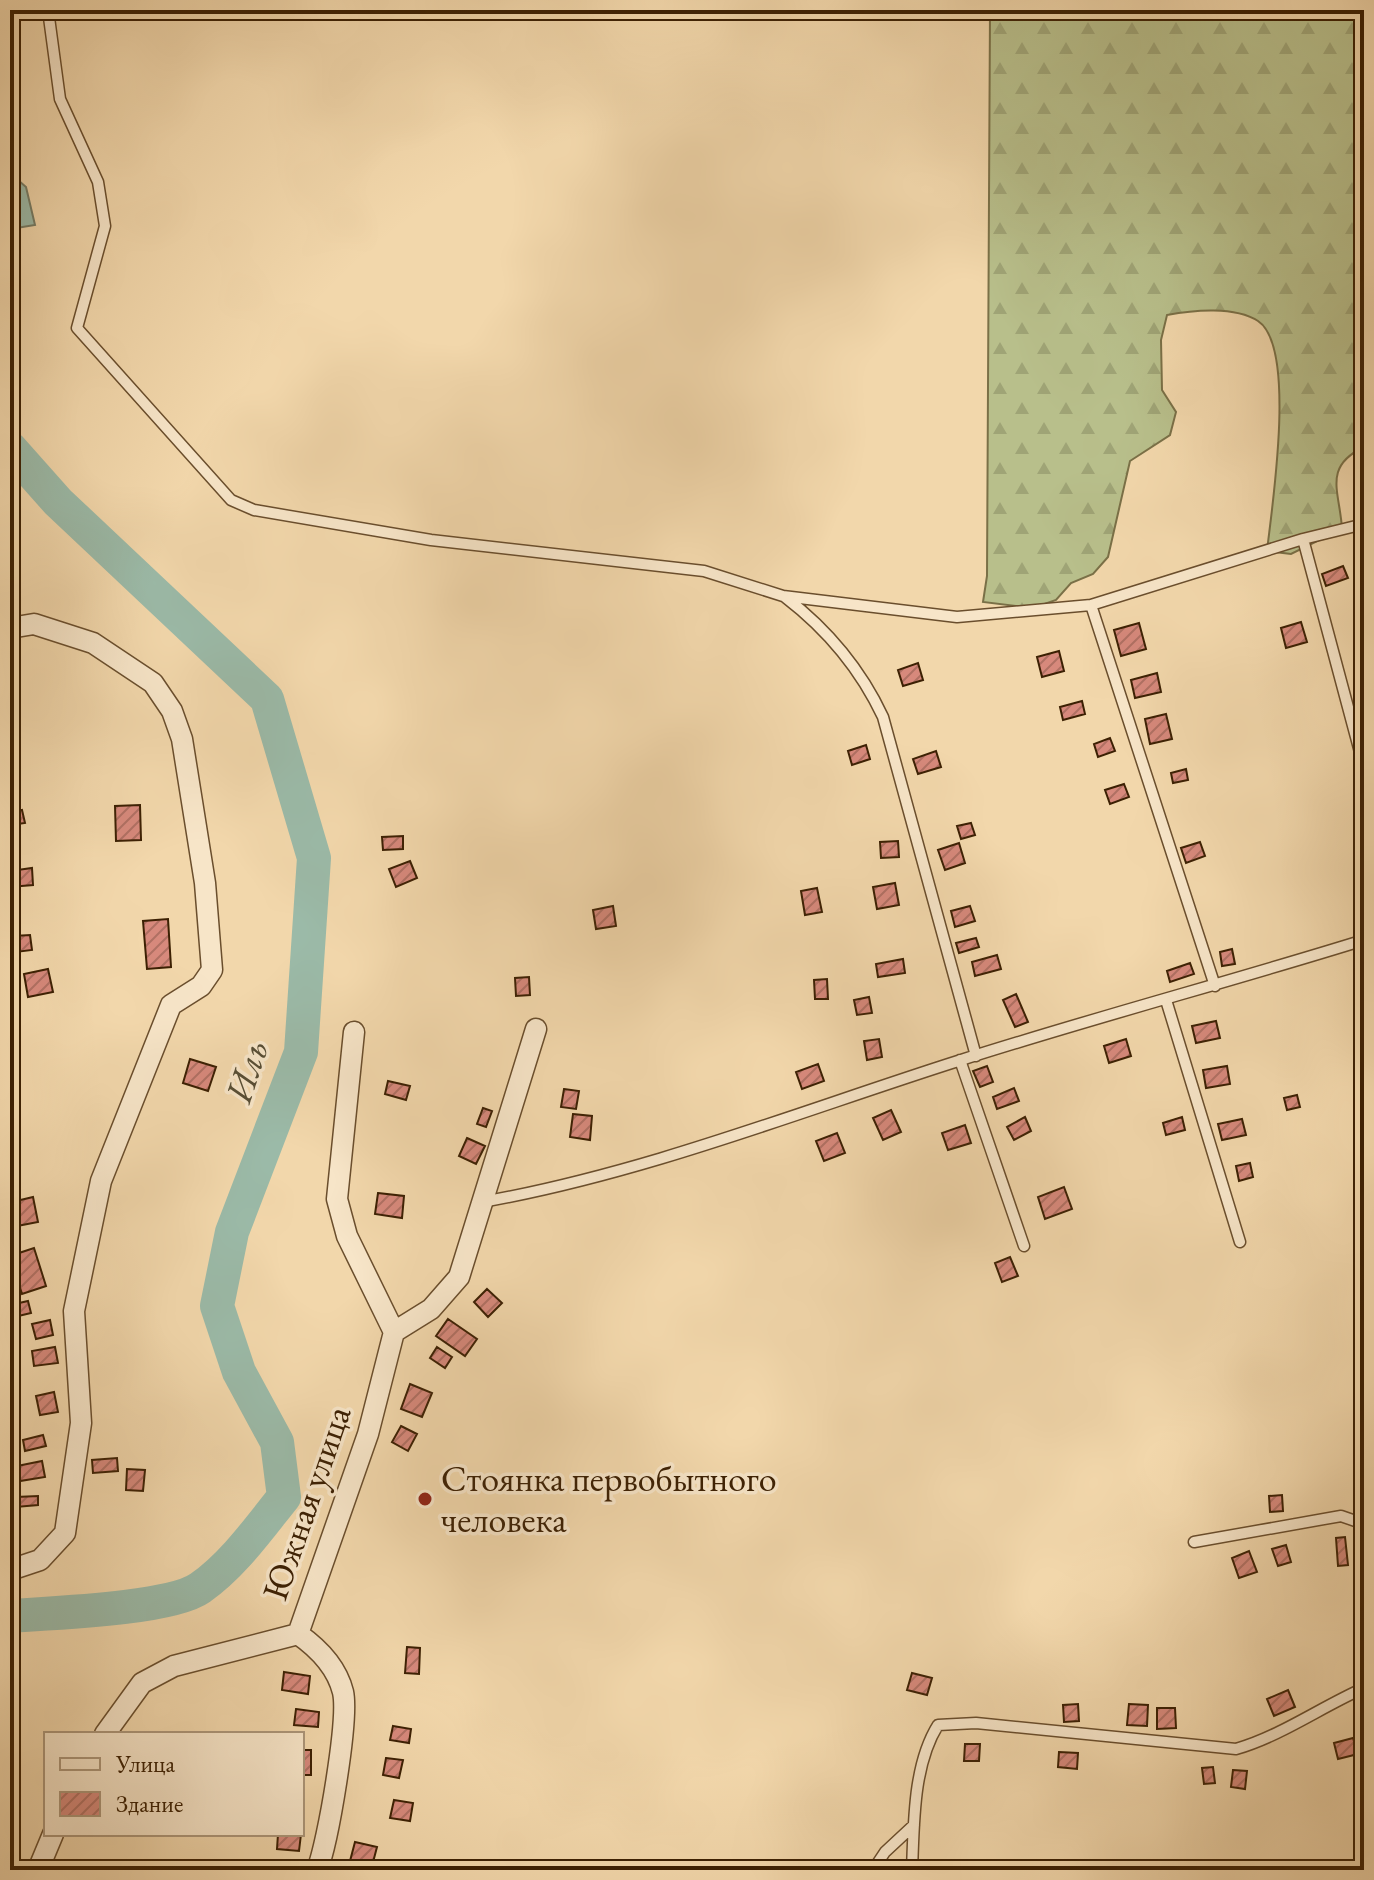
<svg xmlns="http://www.w3.org/2000/svg" width="1374" height="1880" font-family="'EB Garamond',serif">
  <style>
    .forest { fill: url(#forest-firs); stroke: #7a7047; stroke-width: 2 }
    .water { fill: #9bbaa8; stroke: #757c66; stroke-width: 2 }
    .lines { fill: none; stroke-linecap: round; stroke-linejoin: round }
    .river { stroke: #9bbaa8; stroke-width: 34 }
    .building { fill: url(#building-hatch); stroke: #3c2003; stroke-width: 2 }
    .service-casing { stroke: #6a4e2d; stroke-width: 13 }
    .minor-casing { stroke: #6a4e2d; stroke-width: 23 }
    .service { stroke: #f7e5c8; stroke-width: 10 }
    .minor { stroke: #f7e5c8; stroke-width: 20 }
    .poi-dot { fill: #8f2418; stroke: #f7e5c8; stroke-width: 3 }
    .labels { text-anchor: middle; dominant-baseline: central; stroke-width: 7; stroke-linejoin: round; paint-order: stroke }
    .poi-label { font-size: 36px; fill: #3c2003; stroke: #f7e5c8; text-anchor: start }
    .street-label { font-size: 36px; fill: #3c2003; stroke: #f7e5c8 }
    .water-label { font-size: 38px; font-style: italic; fill: #584e35; stroke: #f7e5c8 }
  </style>
  <defs>
    <pattern id="forest-firs" width="22" height="20" patternUnits="userSpaceOnUse" patternTransform="scale(2)"><rect width="22" height="20" fill="#b8bf8b"/><path d="M5 1l3.5 6h-7zM16 11l3.5 6h-7z" fill="#9fa476"/></pattern>
    <pattern id="building-hatch" width="6" height="6" patternUnits="userSpaceOnUse" patternTransform="scale(2)"><rect width="6" height="6" fill="#d7897c"/><path d="M-1 1l2-2M0 6l6-6M5 7l2-2" fill="none" stroke="#b07063"/></pattern>
  </defs>
  <rect width="100%" height="100%" fill="#f2d7ab"/>
  <filter id="stains"><feTurbulence type="fractalNoise" baseFrequency=".0025" numOctaves="4"/><feColorMatrix values="0 0 0 0 .2 0 0 0 0 .09 0 0 0 0 .02 0 0 0 .5 -.17"/></filter>
  <radialGradient id="worn" r=".72"><stop offset=".6" stop-color="#630" stop-opacity="0"/><stop offset="1" stop-color="#630" stop-opacity=".3"/></radialGradient>
  <path class="forest" d="M990,10h374v437c-42,20 -24,45 -22,82l-51,25 -24,-3c5,-45 30,-204 -9,-230 -23,-15 -65,-11 -91,-6l-6,25 1,50 14,22 -6,23 -40,26 -22,96 -15,17 -22,9 -15,17 -23,8 -50,-6 4,-26z"/>
  <path class="water" d="M10,173l16,14 9,38 -25,4z"/>
  <g class="lines">
    <path class="river" d="M10,448l48,54 209,197 47,159 -13,194 -69,180 -15,74 22,66 38,70 7,55c-25,31 -51,68 -84,91 -30,21 -149,25 -190,28"/>
  </g>
  <path class="building" d="M1343,566l5,12 -22,8 -4,-12z
    M1301,622l6,20 -21,6 -5,-20z
    M1139,623l7,26 -25,7 -7,-26z
    M1059,651l5,20 -22,6 -5,-20z
    M918,663l5,17 -20,6 -5,-16z
    M1157,673l4,19 -26,6 -4,-18z
    M1082,701l3,13 -22,6 -3,-13z
    M1166,714l6,25 -22,5 -5,-25z
    M1110,738l5,13 -17,6 -4,-13z
    M866,745l4,14 -18,6 -4,-14z
    M936,751l5,16 -23,7 -5,-15z
    M1186,769l2,11 -15,3 -2,-10z
    M1124,784l5,13 -19,7 -5,-14z
    M140,805l1,35 -25,1 -1,-35z
    M22,810l3,13 -15,2v-13z
    M971,823l4,12 -14,4 -4,-13z
    M403,836v13l-20,1 -1,-13z
    M898,841l1,16 -18,1 -1,-16z
    M1200,842l5,14 -19,7 -5,-15z
    M959,843l6,20 -20,7 -7,-20z
    M410,861l7,17 -21,9 -7,-18z
    M32,868l1,17 -23,2v-16z
    M895,883l4,22 -22,4 -4,-22z
    M817,888l5,24 -17,3 -4,-24z
    M613,906l3,20 -20,3 -3,-19z
    M970,906l5,15 -20,6 -4,-16z
    M168,919l3,48 -24,2 -4,-48z
    M30,935l2,15 -16,2 -2,-16z
    M976,938l3,9 -20,6 -3,-10z
    M1232,949l3,15 -13,2 -2,-14z
    M997,955l4,14 -26,7 -3,-14z
    M903,959l2,14 -27,4 -2,-13z
    M1190,963l4,11 -24,8 -3,-11z
    M48,969l5,23 -25,5 -4,-23z
    M529,977l1,18 -14,1 -1,-18z
    M827,979l1,20h-13l-1,-19z
    M1016,994l12,28 -13,5 -12,-27z
    M869,997l3,16 -15,2 -3,-15z
    M1216,1021l4,17 -24,5 -4,-17z
    M879,1039l3,18 -15,3 -3,-19z
    M1126,1039l5,17 -22,7 -5,-17z
    M190,1059l26,8 -8,24 -25,-8z
    M818,1064l6,17 -22,8 -6,-17z
    M987,1066l6,16 -13,5 -7,-16z
    M1227,1066l3,18 -24,4 -3,-18z
    M388,1081l22,5 -4,14 -21,-6z
    M1014,1088l5,13 -22,8 -4,-12z
    M564,1089l15,2 -3,18 -15,-2z
    M1297,1095l3,12 -13,3 -3,-12z
    M483,1108l9,3 -6,16 -9,-3z
    M891,1110l10,22 -18,8 -10,-22z
    M573,1114l19,2 -2,24 -20,-3z
    M1025,1117l6,14 -17,9 -7,-13z
    M1182,1117l3,13 -19,5 -3,-12z
    M1242,1119l4,16 -24,5 -4,-16z
    M965,1125l6,18 -23,7 -6,-17z
    M837,1133l8,20 -21,8 -8,-20z
    M467,1138l18,8 -9,18 -17,-8z
    M1250,1163l3,14 -14,4 -3,-15z
    M1064,1187l8,22 -27,10 -7,-22z
    M378,1193l26,3 -2,22 -27,-4z
    M33,1197l5,25 -21,4 -5,-24z
    M34,1248l12,38 -24,8 -12,-38z
    M1010,1257l8,19 -16,6 -7,-19z
    M487,1289l15,14 -14,14 -14,-15z
    M28,1301l3,12 -21,5v-13z
    M448,1319l29,20 -12,17 -29,-20z
    M50,1320l3,15 -17,4 -4,-15z
    M55,1347l3,16 -24,3 -2,-15z
    M437,1347l15,10 -7,11 -15,-10z
    M410,1384l22,9 -10,24 -21,-8z
    M54,1392l4,20 -18,3 -4,-19z
    M401,1426l16,8 -9,17 -16,-9z
    M43,1435l3,11 -21,5 -2,-11z
    M117,1458l1,13 -25,2 -1,-13z
    M42,1461l3,16 -25,4 -3,-15z
    M127,1469l18,1 -2,21 -17,-1z
    M1282,1495l1,16 -13,1 -1,-16z
    M38,1496v9l-22,2v-10z
    M1345,1537l3,28 -10,1 -2,-28z
    M1286,1545l5,17 -13,4 -6,-17z
    M1249,1551l8,21 -18,6 -7,-20z
    M407,1647l13,1 -1,26 -14,-1z
    M284,1672l26,4 -2,18 -26,-4z
    M912,1673l20,5 -5,17 -20,-5z
    M1288,1690l7,17 -21,9 -7,-17z
    M1078,1704l1,17 -15,1 -1,-17z
    M1129,1704l19,1 -1,21 -20,-1z
    M1157,1708h18l1,20 -19,1z
    M296,1709l23,3 -1,15 -24,-2z
    M393,1726l18,3 -2,14 -19,-3z
    M1353,1738l5,16 -20,5 -4,-16z
    M965,1744h15l-1,17h-15z
    M302,1750h9v25h-9z
    M1059,1752l19,1 -1,16 -19,-2z
    M386,1758l17,2 -4,18 -16,-3z
    M1213,1767l2,16 -11,1 -2,-16z
    M1233,1770l14,1 -2,18 -14,-2z
    M394,1800l19,3 -3,18 -20,-3z
    M278,1834h23l-2,17 -22,-2z
    M355,1842l22,5 -5,19 -22,-5z"/>
  <g class="lines">
    <defs>
      <path id="service" d="M48,10l12,89 38,83 7,44 -28,102 154,172 23,10 177,30 273,31 79,25 174,21 134,-12 212,-66 61,-15
        M1303,539l61,228
        M785,597c43,33 75,71 98,120l93,339
        M1091,605l124,381
        M1166,1000l74,242
        M960,1060l64,186
        M482,1202c163,-29 319,-91 476,-141 134,-43 271,-79 406,-121
        M1194,1542l147,-26 23,8
        M873,1870l12,-18 29,-27
        M912,1870c2,-47 1,-105 26,-145l38,-2 260,26c45,-13 85,-42 128,-61"/>
      <path id="minor" d="M10,628l24,-4 59,19 60,40 19,28 10,28 23,144 7,87 -11,16 -30,19 -70,176 -27,130 7,112 -16,110 -25,27 -30,10
        M394,1332l37,-23 28,-32 77,-248
        M298,1634l70,-200 26,-102 -47,-96 -10,-37 17,-167
        M298,1634c20,14 39,34 45,58 6,27 -15,151 -26,178
        M105,1734l37,-51 32,-17 124,-32
        M38,1870l15,-36"/>
    </defs>
    <use href="#service" class="service-casing"/>
    <use href="#minor" class="minor-casing"/>
    <use href="#service" class="service"/>
    <use href="#minor" class="minor"/>
  </g>
  <circle class="poi-dot" cx="425" cy="1499" r="8"/>
  <g class="labels">
    <g class="poi-label">
      <text x="441" y="1478">Стоянка первобытного<tspan x="441" dy="41">человека</tspan></text>
    </g>
    <g class="street-label">
      <text transform="translate(306 1503) rotate(-71)">Южная улица</text>
    </g>
    <g class="water-label">
      <text transform="translate(246 1071) rotate(-72)">Иль</text>
    </g>
  </g>
  <rect width="1374" height="1880" fill="none" stroke="#f2d7ab" stroke-width="40"/>
  <rect x="12" y="12" width="1350" height="1856" fill="none" stroke="#3c2003" stroke-width="4"/>
  <rect x="20" y="20" width="1334" height="1840" fill="none" stroke="#3c2003" stroke-width="2"/>
  <rect x="44" y="1732" width="260" height="104" fill="#f7e5c8" stroke="#ac9679" stroke-width="2"/>
  <rect x="60" y="1758" width="40" height="12" fill="#f7e5c8" stroke="#ac9679" stroke-width="2"/>
  <text x="116" y="1772" font-size="24" fill="#3c2003">Улица</text>
  <rect x="60" y="1792" width="40" height="24" fill="url(#building-hatch)" stroke="#ac9679" stroke-width="2"/>
  <text x="116" y="1812" font-size="24" fill="#3c2003">Здание</text>
  <rect width="100%" height="100%" filter="url(#stains)"/>
  <rect width="100%" height="100%" fill="url(#worn)"/>
</svg>
